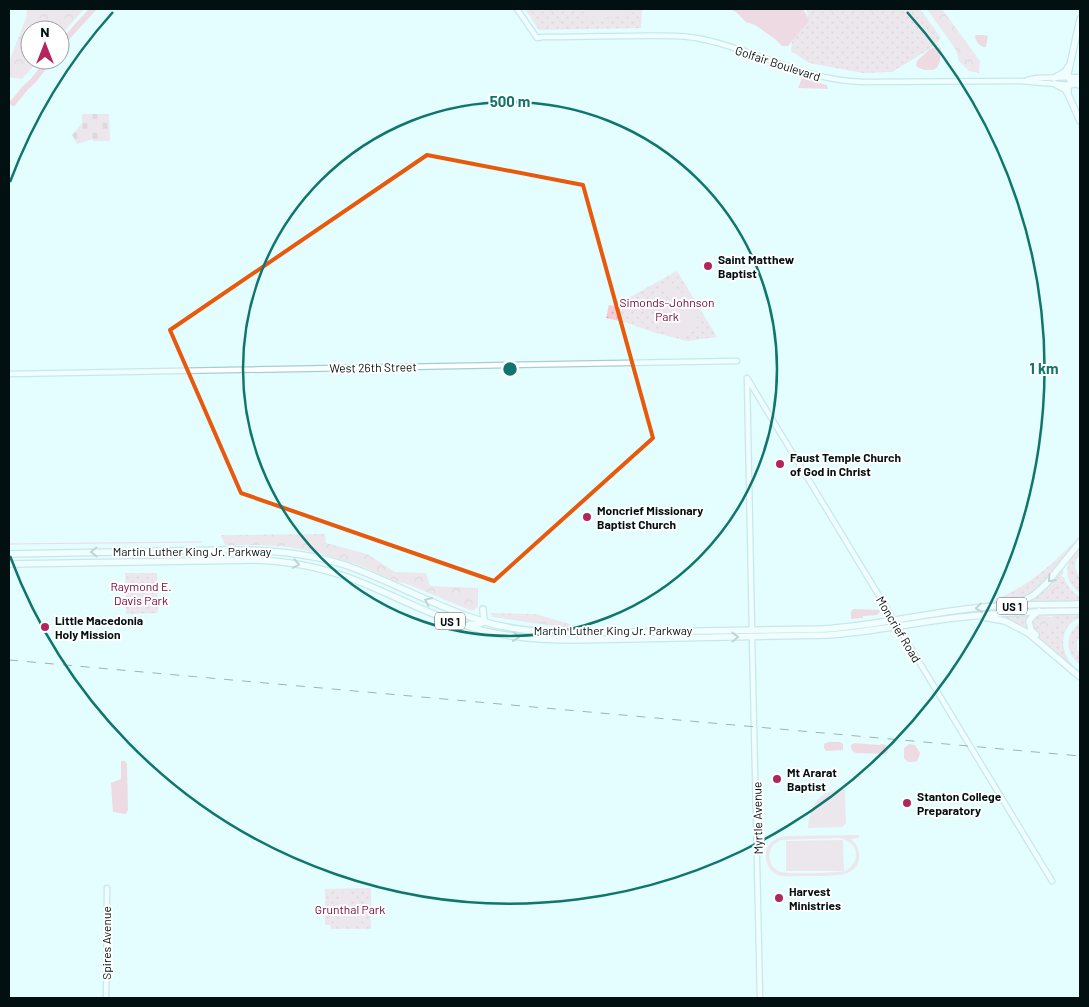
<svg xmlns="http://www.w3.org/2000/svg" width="1089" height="1007" font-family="Barlow,sans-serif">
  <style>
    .green { fill: url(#green-dots); fill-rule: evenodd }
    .forest { fill: url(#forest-crowns) }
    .cemetery { fill: url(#cemetery-stones) }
    .pitch { fill: #f7ccd6; fill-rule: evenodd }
    .water { fill: #fbafc2 }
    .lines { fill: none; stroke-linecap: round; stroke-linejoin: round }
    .stream { stroke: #fbafc2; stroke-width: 1 }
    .river { stroke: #fbafc2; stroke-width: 6 }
    .secondary-casing { stroke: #a5ced1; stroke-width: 7 }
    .highway-casing { stroke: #a5ced1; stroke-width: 8 }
    .secondary { stroke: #fff; stroke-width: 4.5 }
    .highway { stroke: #fff; stroke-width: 5.5 }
    .rail { stroke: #48595a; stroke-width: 1; stroke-dasharray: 9 9; stroke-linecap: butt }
    .oneway { stroke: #9a9fa0 }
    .marked { fill: none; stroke: #e8590c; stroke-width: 4; stroke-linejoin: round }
    .ring { fill: none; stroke: #0f766e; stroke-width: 2.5 }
    .poi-dot { fill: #b2255d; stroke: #fff; stroke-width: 2 }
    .labels { text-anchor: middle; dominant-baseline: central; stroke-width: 4; stroke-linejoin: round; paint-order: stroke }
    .shield { fill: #fff; stroke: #4e5858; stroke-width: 1 }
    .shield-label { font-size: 11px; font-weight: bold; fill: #021011 }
    .street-label { font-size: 12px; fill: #021011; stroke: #fff }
    .poi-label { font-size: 12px; font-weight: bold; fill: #021011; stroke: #fff; text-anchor: start }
    .park-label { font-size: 12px; fill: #770539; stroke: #fff }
    .centre { fill: #0f766e; stroke: #fff; stroke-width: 2.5 }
    .ring-label { font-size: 15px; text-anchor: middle; font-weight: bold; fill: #0f766e; stroke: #fff; stroke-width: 4; stroke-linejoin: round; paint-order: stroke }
  </style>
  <defs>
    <pattern id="green-dots" width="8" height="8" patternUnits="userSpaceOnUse" patternTransform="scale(1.25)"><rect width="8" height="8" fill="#f7ccd6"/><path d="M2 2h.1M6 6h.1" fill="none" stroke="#d2aeb7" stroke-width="1.8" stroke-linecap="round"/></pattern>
    <pattern id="forest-crowns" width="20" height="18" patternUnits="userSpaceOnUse" patternTransform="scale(1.25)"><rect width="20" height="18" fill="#f7ccd6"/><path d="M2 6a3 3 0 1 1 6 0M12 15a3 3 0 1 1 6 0" fill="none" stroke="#d2aeb7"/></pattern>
    <pattern id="cemetery-stones" width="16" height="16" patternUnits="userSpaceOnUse" patternTransform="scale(1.25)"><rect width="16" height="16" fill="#f7ccd6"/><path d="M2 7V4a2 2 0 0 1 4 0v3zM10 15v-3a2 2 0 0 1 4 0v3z" fill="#d2aeb7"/></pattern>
  </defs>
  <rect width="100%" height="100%" fill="#e4fdff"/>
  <path class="green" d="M525,9h117l-1,19 -102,2z
    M805,9h115l21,29 -8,9 -41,25 -29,1 -54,-10 -18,-12 1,-10 16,-20 -1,-10z
    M677,271l40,66 -30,4 -31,-8 -32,-11 -18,-4 3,-13 5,1z
    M1080,536v8l-16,19 -2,14h2c3,9 8,15 16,20v4l-73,1 -25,2c40,-12 70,-38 98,-68z
    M1080,549v5l-4,6 -1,7 5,12v14c-17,-12 -17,-32 0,-44z
    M125,573h32l1,40 -32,1z
    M1080,614v3c-3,2 -7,4 -10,7 -13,15 -6,38 10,47v3l-49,-42 -37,-16 25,-1zM1044,616h8l4,9 -8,7 -7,-5z
    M1080,622v13l-3,6v9l3,3v12c-16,-13 -15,-30 0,-43z
    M371,888v41h-40l-1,-4h-5v-36z"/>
  <path class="forest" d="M27,9h57l-24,27v-6h-30v30h9l-17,19 -13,-2v-15l17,-44z
    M927,9h15l38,52 -1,12 -10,-2 -10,-10 -3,-11z
    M325,534l1,9 41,11 28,18 31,1 4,13 48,2v19l-6,4 -62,-26 -14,-4 -40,-17 -34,-10 -33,-7 -32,-2h-32l-4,-10z
    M1053,569c5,8 6,16 1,23l-6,-1 -1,-5 -9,5 -2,-3v-3z
    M490,613l46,1 43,13h-18l-68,-10z
    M1044,616l13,2v6l-1,1 -1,4 -7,3 -7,-5 -2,-6 1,-3z"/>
  <path class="cemetery" d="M82,114h27l1,27h-17v-2l-16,5 -5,-9 10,-12z"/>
  <path class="pitch" d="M586,9h49l1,3 -49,9z
    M670,281l7,11 -7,4 -7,-11z
    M685,291c4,6 10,13 12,21 2,9 -4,24 -15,25 -4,0 -8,-3 -12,-3l-14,-25 1,-2z
    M845,789l1,34 -4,4 -34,1c2,-24 11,-38 37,-39z
    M859,835v3l-8,1c15,14 9,34 -12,36 -13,1 -25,1 -38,1 -7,0 -14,1 -20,0 -12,-3 -18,-17 -14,-28 4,-8 11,-11 19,-12zM839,838c20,3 23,24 6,33 -10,2 -59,4 -67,0 -6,-3 -9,-10 -9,-16 1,-8 5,-12 12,-15z
    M843,840l1,31h-58v-30z
    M341,892l8,1v13h-8z
    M339,908h20v18h-20z"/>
  <path class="water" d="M729,9h73l3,3 4,9 -21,25h-6l-7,-7 -20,-14 -9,-3 -10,-10z
    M975,35h8l5,1 -2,11c-6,1 -11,-7 -11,-12z
    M936,47l5,1c-1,9 1,18 -8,22h-8l-6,-2 -3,-2 1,-5 13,-12z
    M802,78l25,7 1,4 -30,-1z
    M853,609l26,1 1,2 -3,3 -14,1v2l-12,1v-7z
    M828,742h12l3,2v6l-17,1 -2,-3v-4z
    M854,743l25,2 4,-1 4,2 1,6 -2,2 -30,-1c-4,-2 -5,-3 -5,-8z
    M909,744l6,1 5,8c-3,9 -2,9 -12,9l-4,-4v-10z
    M121,761h4l2,3 1,45 -1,3 -2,2 -12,-2 -2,-29 10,-4z"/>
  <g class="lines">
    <path class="stream" d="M9,544l192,-2"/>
    <path class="river" d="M60,45l33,-36
      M13,103l13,-16 7,-6 16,-21"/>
    <defs>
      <path id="secondary" d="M517,9l20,29 6,-1c29,0 59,-1 88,-1 25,0 51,-2 75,4 54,12 101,41 157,42l158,-1 22,2 30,2
        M1027,80l10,-2 42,-1
        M9,374l728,-13
        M747,378l305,503
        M747,379l5,251
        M752,637l8,361
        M106,998l1,-110"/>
      <path id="highway" d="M1054,78l11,-6 3,-5
        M1080,78l-9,4 -3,6v6l12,27
        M1055,84l10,5 3,5
        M1079,85l-8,-3 -3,-8 12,-55
        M9,554l213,-4c42,-1 83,2 123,15 47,16 90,42 137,56 28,9 58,11 87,12l254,-4c48,-3 95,-14 143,-20 38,-5 76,-4 114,-5
        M9,564l245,-4c30,1 61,6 90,16 41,14 79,37 120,49 36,12 72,15 110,15l254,-5c43,-3 84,-12 126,-17 42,-5 84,-7 126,-7
        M1016,604l18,-9 13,-12 33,-41
        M983,617l22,4 23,12 52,44
        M470,624l7,1 7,-3 -1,-13
        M1036,635l-5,-5 -2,-9 4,-5 6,-5"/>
    </defs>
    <use href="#secondary" class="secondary-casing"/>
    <use href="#highway" class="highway-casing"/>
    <use href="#secondary" class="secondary"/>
    <use href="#highway" class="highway"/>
    <path class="rail" d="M9,660l1071,96"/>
  </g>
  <defs><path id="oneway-chevron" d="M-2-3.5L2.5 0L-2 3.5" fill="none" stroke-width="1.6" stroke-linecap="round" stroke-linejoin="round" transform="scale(1.25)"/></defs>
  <g class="oneway">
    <use href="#oneway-chevron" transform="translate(94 552) rotate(179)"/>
    <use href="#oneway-chevron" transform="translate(296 564) rotate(10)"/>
    <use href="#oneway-chevron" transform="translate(1051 579) rotate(132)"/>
    <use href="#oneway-chevron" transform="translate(428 601) rotate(-156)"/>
    <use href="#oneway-chevron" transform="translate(979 608) rotate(174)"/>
    <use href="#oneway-chevron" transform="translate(516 637) rotate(8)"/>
    <use href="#oneway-chevron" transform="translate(735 637) rotate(-1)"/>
  </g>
  <path d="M0 0H1089V1007H0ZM427,155l156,30 70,253 -159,143 -253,-88 -71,-163z" fill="#e4fdff" fill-opacity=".55" fill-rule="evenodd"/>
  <path class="marked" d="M427,155l156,30 70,253 -159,143 -253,-88 -71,-163z"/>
  <g class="ring">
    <circle cx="510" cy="369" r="267"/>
    <path d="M10 182A534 534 0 0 1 113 12M907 12A534 534 0 1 1 10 556"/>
  </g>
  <g class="poi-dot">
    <circle cx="708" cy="266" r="5"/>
    <circle cx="780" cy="464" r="5"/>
    <circle cx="587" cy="517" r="5"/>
    <circle cx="45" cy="627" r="5"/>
    <circle cx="777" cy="779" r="5"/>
    <circle cx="907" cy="803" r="5"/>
    <circle cx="779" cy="898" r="5"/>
  </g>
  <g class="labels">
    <g class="shield">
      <rect x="997" y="597.5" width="30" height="17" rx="4"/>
      <rect x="435" y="612.5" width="30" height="17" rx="4"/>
    </g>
    <g class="shield-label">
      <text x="1012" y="606">US 1</text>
      <text x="450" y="621">US 1</text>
    </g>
    <g class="street-label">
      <text transform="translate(778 63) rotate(18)">Golfair Boulevard</text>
      <text transform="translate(373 367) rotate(-1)">West 26th Street</text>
      <text x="192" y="551">Martin Luther King Jr. Parkway</text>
      <text transform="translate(899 629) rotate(59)">Moncrief Road</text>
      <text x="613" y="630">Martin Luther King Jr. Parkway</text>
      <text transform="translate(757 818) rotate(-91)">Myrtle Avenue</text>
      <text transform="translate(106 943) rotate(-90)">Spires Avenue</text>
    </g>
    <g class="poi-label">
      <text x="718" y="259">Saint Matthew<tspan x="718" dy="14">Baptist</tspan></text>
      <text x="790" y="457">Faust Temple Church<tspan x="790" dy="14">of God in Christ</tspan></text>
      <text x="597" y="510">Moncrief Missionary<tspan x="597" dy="14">Baptist Church</tspan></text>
      <text x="55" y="620">Little Macedonia<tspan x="55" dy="14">Holy Mission</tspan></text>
      <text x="787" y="772">Mt Ararat<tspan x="787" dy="14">Baptist</tspan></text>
      <text x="917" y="796">Stanton College<tspan x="917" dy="14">Preparatory</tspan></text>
      <text x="789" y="891">Harvest<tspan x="789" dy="14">Ministries</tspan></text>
    </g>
    <g class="park-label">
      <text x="667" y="302">Simonds-Johnson<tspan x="667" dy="14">Park</tspan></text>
      <text x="141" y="586">Raymond E.<tspan x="141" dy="14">Davis Park</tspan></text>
      <text x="350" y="909">Grunthal Park</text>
    </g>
  </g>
  <circle cx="510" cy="369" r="8" class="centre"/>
  <g class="ring-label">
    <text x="510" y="107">500 m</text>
    <text x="1044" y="374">1 km</text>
  </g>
  <rect width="1089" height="1007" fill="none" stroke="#021011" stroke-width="20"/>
  <g transform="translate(45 45)"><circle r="24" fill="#ffffff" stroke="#9a9fa0"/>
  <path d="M0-4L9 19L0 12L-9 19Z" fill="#b2255d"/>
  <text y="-8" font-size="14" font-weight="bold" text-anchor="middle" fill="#021011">N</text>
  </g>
</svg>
